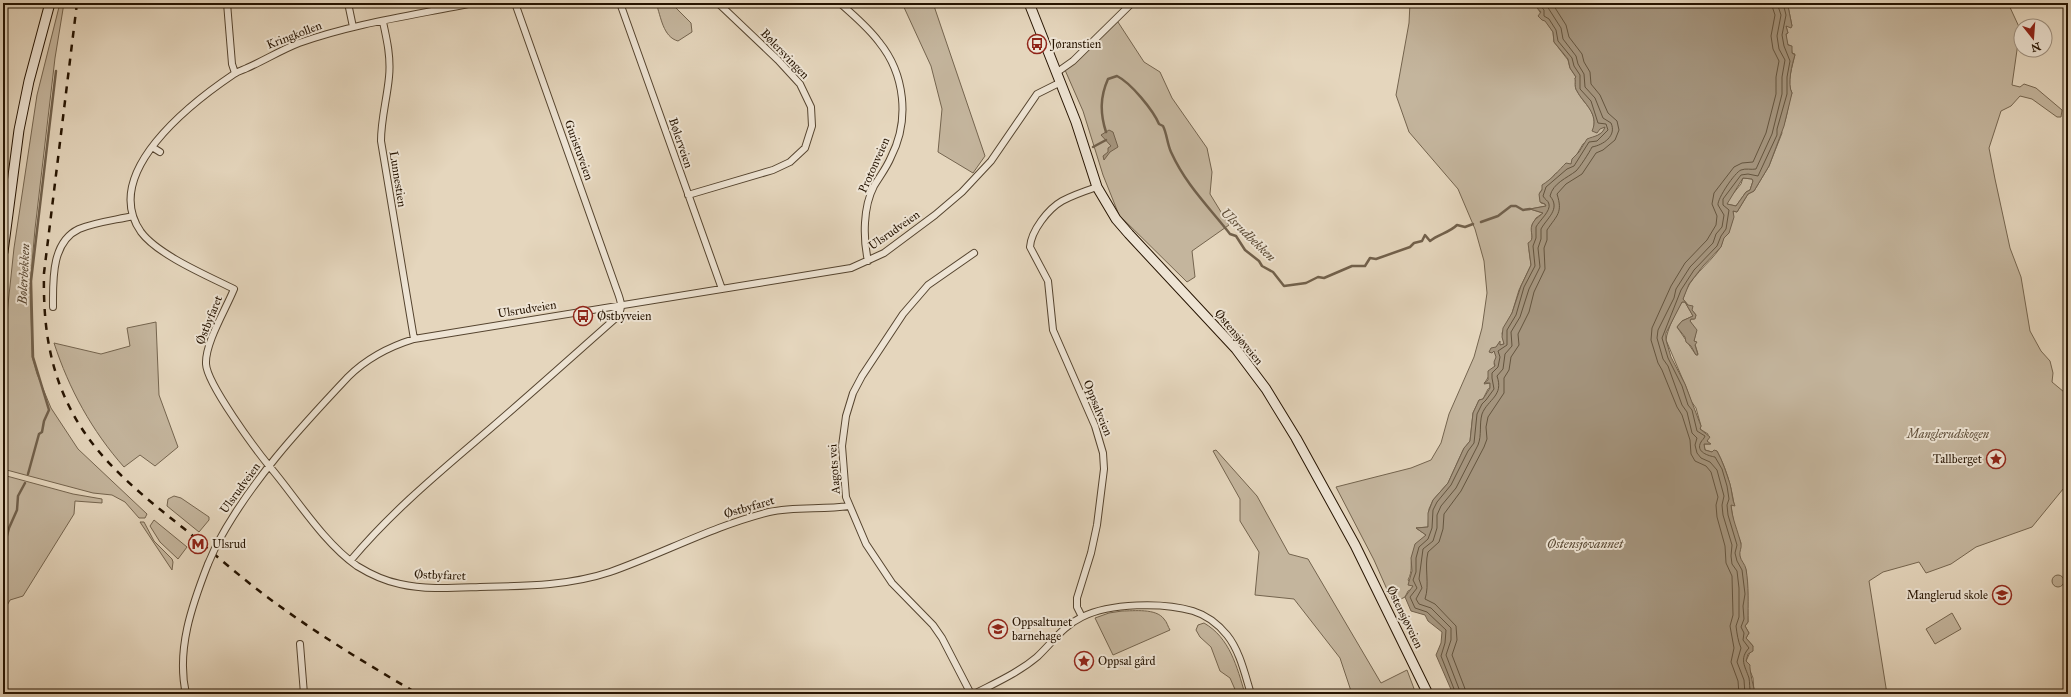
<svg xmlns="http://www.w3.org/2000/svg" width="2071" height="697" font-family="'IM FELL Great Primer',serif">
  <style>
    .green { fill: #c4b59d; stroke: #74644e }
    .water { fill: #a4947d; stroke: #71604b; fill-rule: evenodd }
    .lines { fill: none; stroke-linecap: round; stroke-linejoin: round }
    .shore { stroke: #64543e; stroke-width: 1 }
    .stream { stroke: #71604b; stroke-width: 2.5 }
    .minor-casing { stroke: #55442f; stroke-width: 8 }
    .tertiary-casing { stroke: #55442f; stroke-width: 10 }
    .secondary-casing { stroke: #251300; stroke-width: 11 }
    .minor { stroke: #eee4d4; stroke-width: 6 }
    .tertiary { stroke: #eee4d4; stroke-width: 8 }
    .secondary { stroke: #eee4d4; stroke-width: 9 }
    .rail { stroke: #251300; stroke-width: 2.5; stroke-dasharray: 7 7; stroke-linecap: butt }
    .minor-bridge-casing { stroke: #55442f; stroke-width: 8; stroke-linecap: butt }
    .minor-bridge { stroke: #eee4d4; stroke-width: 6 }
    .labels { text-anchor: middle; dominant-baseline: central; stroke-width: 4; stroke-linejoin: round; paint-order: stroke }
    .street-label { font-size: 12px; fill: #251300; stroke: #eee4d4 }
    .poi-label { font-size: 12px; fill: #251300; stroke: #eee4d4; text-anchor: start }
    .park-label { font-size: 12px; font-style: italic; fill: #5d4c37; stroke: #eee4d4 }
    .water-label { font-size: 13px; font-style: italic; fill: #584732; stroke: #eee4d4 }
  </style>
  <rect width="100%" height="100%" fill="#e5d6bd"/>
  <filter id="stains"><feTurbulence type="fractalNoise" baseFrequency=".005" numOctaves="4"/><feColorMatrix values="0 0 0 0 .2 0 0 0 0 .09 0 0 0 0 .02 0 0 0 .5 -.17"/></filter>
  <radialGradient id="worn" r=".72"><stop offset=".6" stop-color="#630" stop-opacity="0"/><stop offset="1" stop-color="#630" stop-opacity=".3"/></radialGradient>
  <path class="green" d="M60,3h4l-9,55 -20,171 -5,57 2,71 5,17 14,34 27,41 69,65 -2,4h-6l-14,-16 -13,-7 -19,-2 -90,-24v-117l11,-104 23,-153z
    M656,3h15l20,20 1,9 -14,9c-15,-4 -17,-24 -22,-38z
    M902,3h31l52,153 -12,17 -35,-21 4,-43 -11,-43z
    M1410,3h124l19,29 1,10 14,18 2,8 6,9 -1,1c1,4 -1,9 2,13 7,14 19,18 17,37l11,-1 -1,4 -10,7 -11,6 -12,20 -16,10 -15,18 1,11 4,1 1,2 -16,3 13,4 -7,5 -4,7v13l-3,12 2,15 -12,25 -7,23 -10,20 2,11 -4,1 -1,-2 -5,8 3,6 -3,7 1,2 -11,18 6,-1v5l-2,1 -5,10 -4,1 -6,13 -3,28 -7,9 -15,33 -15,17 -4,9 -1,18 -12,1 10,7c-6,6 -12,13 -14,22 -2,9 1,13 -4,23l5,6 -1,3 -4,2 -3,6 -12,6 -19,-43 -38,-73 75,-19 20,-8 10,-17 8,-29 25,-57 8,-29 5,-35 -3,-32 -9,-32 -17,-40 -49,-57 -13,-37 13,-72z
    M1785,3h223l12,26 -8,56 8,2 4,-3 12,4 26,22 -1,7h-4l-25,-18 -12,-3 -9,10 -10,5 -12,37 6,31 15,69 11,29 9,54 11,20 9,10 3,12 -1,9 12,10 4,12v79l-36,44 -56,20 -25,17 -25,9 -7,-11 -36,10 -14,9 18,113h-131l-2,-2 -1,-14 -7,-17 7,-15 -7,-8 3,-5 -4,-7 3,-4 -2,-52 -5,-9 -2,-8 2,-10 -7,-18 -3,-20 3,-1c-3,-19 -8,-36 -17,-53l-5,1 -7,-2 -1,-6h6l-3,-3 1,-7 -8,-5 1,-3 -5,-18 -5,-7 -5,-14 -20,-47c1,-10 10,-29 16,-38h3l8,14 -11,5 -5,6 19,28 2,-1 -4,-13 2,-10 -6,-10 1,-2h3l2,-4 -13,-16c6,-23 25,-33 37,-51 2,-3 2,-6 3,-9 7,-9 10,-16 10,-28l4,1 11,-18 6,-3 15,-25 13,-33 -1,-4c7,-9 6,-25 11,-36 -6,-10 1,-28 3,-39l-3,-1 -1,-7 -4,-2 -1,-10 2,-1 -2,-7h6l-4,-20z
    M1116,19l28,43 16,10 12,26 35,50 5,24 -2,22 19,31 -37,26 3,26 -8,5 -68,-67 -16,-40 -20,-64 -18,-41z
    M1743,178l9,1 1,2 -3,9 -4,2 -10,14 -9,-2v-3l14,-17z
    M156,322l3,73 19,52 -23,19 -15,-11 -16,12c-32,-36 -55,-78 -70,-124l47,11 29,-8 -3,-18z
    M1216,450l41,46 32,58 19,5 73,124 26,-13 9,24h-64l-12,-36 -46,-59 -39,-4 4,-43 -19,-31v-22l-27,-48z
    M3,475l70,19 29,5v4l-27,-2 -1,13 -51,82 -13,4 -7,13z
    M174,496l7,2 28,19v3l-10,12 -32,-26 1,-7z
    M154,520l33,27 -9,12 -18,-17 -10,-16z
    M140,522h4l10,19 18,18 1,3 -1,8z
    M2052 581a6 6 0 1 1 12 0a6 6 0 1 1-12 0Z
    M1122,611c12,0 34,-3 42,8 3,3 4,8 6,11l-57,25 -18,-37 14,-5z
    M1952,613l9,16 -26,15 -9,-15z
    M1204,623c26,15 33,44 41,71h-8l-7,-16 -10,-7 -9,-24 -11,-10 -4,-7 2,-5z"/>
  <path class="water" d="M1533,3h252l3,3 4,20 -1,2 -5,-2 2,7 -2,1 2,11 4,1v7l3,2c-3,9 -8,29 -3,38l-8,33 -15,40 -15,25 -6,3 -11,18 -4,-1 1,6 -5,16 -5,5 -3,9 -18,19 -14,18 -6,15 5,6 5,1 -1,4 4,5 -1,4h-4l-1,2 7,9 -3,11 3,1 -2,3 3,10h-2l-5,-9 -5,-4 -1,-5 -8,-10 5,-6 11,-5 -8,-14h-3l-16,31v7l5,17 14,27 16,42 -1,3 10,8 -3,4 4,3h-7l1,6 7,2 2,-2 3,1c6,11 9,21 13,33 2,7 2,16 5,22l-4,-1c1,14 7,26 10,39 1,4 -2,7 -1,12 1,5 5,8 6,13 3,17 2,35 2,53l-3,4 4,7 -3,5 7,8v5l-5,3 -2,7 4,4c-1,2 4,27 6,29h-303l-17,-39 5,-12 1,-11 -14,-11 -3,-6 -14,-4 -6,-14 8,-11 -5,-1 4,-14 -1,-13 4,-14 11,-9 -10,-7 12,-1v-14l5,-13 15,-17 16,-35 6,-7 3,-28 6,-13 4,-1 7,-11v-5h-6l4,-3v-9l7,-5 -1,-4 2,-5 -2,-6 -2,2 -3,-1 2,-4 5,-1 4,-6v4l4,-1 -2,-7 1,-9 9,-15 9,-27 10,-21 -3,-22c8,-4 1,-11 4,-18 2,-6 7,-8 11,-12l-13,-4 16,-3 -1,-2 -5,-2 -1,-8 3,-4v-5c10,-6 17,-15 24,-22l5,1 1,-5 7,-7 8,-13c7,-3 15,-3 18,-12l-5,2 -3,4 -5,-2c8,-17 -9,-28 -15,-40 -3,-4 -1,-9 -2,-13l1,-1 -6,-9 -2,-9 -14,-17 -1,-10 -8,-11 -3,-1 -4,-4 3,-4zM1743,178l9,1 1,2 -3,9 -4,2 -10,14 -9,-2z
    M1109,130l4,2 5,15 -8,5 -6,8 -1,-4 5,-4v-4l3,-2 -10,-11z"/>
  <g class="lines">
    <path class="shore" d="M1456,694l-15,-38 4,-13 1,-13 -19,-18 -12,-4 -5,-11 7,-9 -4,-8 3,-8v-14l3,-11 9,-8 4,-11 1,-18 4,-8 14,-17 17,-34 6,-8 3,-29 5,-10 4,-4 8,-11 -2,-11v-5l6,-6 2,-10 -2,-6 9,-6v-15l9,-15 8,-28 11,-21 -2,-20 3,-8v-11c3,-6 15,-16 13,-23 -1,-4 -4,-4 -6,-8l3,-9 21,-18 7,-3 15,-24 8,-1 11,-11 -2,-6 -8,-1 -7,-22 -11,-12v-14l-6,-9 -2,-8 -14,-17 -2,-11 -7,-11 -5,-3v-6l-6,-7
      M1461,694l-15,-39 5,-15v-12l-20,-20 -12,-4 -3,-5 6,-11 -3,-9 4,-30 10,-8 4,-13v-13l4,-9 15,-18 22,-43c4,-10 1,-20 4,-31 6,-15 22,-18 15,-38l6,-7 2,-15 7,-8 -1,-14 9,-15 9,-28 11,-22 -2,-19 3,-9v-10c6,-11 20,-20 9,-33 3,-13 17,-18 26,-25 4,-4 13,-18 16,-24 11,-2 25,-11 19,-24l-8,-5 -8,-20 -10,-11 -1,-13 -6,-10 -2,-8 -13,-17 -2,-11 -16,-25
      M1467,694l-15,-39 5,-15 -1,-14 -21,-22 -10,-5c5,-15 -1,-31 3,-47l11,-10 4,-13 1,-15 17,-23 23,-44 3,-8 -1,-12 2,-10 16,-24v-15l5,-8 2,-13 8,-12 -1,-11 11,-22 5,-20 11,-23 -1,-21 3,-8v-10c10,-15 16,-17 10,-36l9,-10 16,-10 14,-21 7,-3 12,-10 4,-10 -2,-9 -9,-8 -8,-18 -9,-11 -1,-12 -6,-10 -2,-8 -13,-17 -3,-12 -14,-22
      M1739,694l-1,-13 -7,-19 3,-14 -4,-22 3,-11 -1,-39 -6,-13 -1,-17 -8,-29 -1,-12 2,-8 -2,-7 -5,-18 -5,-6 -11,-5 -4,-7 -1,-14 -8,-25 -5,-8 -15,-37 -4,-7 -7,-23 1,-12 19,-42 14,-23 22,-23 9,-15 1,-9 -5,-12 2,-11 20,-26 8,-4 11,-1 13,-29 10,-39v-17l3,-16 -6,-12 -2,-13 4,-21 -4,-12
      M1745,694l-1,-14 -7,-18 4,-14c-3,-7 -4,-14 -5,-22l3,-9v-29l-2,-17 -5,-7 -1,-8 1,-11 -9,-30 -1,-10 2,-9 -7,-26 -7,-8 -9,-4 -4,-5 -2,-8 2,-7 -5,-5 -5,-21 -5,-7 -14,-39 -5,-7 -6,-21 1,-8 16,-32 2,-9 14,-22 23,-24 3,-9 6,-7 2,-12 -6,-10c-1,-6 17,-33 23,-35 5,-2 10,0 15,-1l16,-35 10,-40v-17l3,-17 -6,-11 -2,-13 4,-21 -4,-12
      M1751,694c-2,-6 -1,-11 -2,-16 -4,-12 -10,-19 0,-30l-6,-8 1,-7 -3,-6 3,-8 -1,-13 2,-12 -3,-24 -5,-9 -2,-8 2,-8 -9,-30 -1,-10 2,-6 -2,-13 -5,-17 -7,-12c-6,-1 -20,-5 -14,-15 1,-2 3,-3 4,-6l-8,-5 -5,-21 -4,-5 -6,-19 -14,-28 -6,-20 19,-48 13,-20 23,-24 4,-10 5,-7 3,-19 -6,-5v-6l18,-24 7,-1 10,2 19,-41v-6l10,-35v-17l3,-16 -6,-15 -2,-11 4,-20 -3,-12"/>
    <path class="stream" d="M1106,132c-6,-19 -6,-35 2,-53l9,-3c14,7 36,34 42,48l4,2c4,8 4,17 8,26 15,33 37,54 59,82l6,2 9,14 14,11 3,5 11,6 11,14 22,-3 12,-6 6,1 28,-12h13l5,-8 6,1 34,-12 4,-4 8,-2 3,-6 5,6c8,-7 19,-8 27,-16l8,2 8,-3
      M1093,147l13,-7
      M1481,222l17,-6 13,-10h5l7,4 7,-1
      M28,474l11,-40 3,-2 2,-11 5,-11 -16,-53 -2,-76 25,-210
      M3,551l6,-23 8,-18 1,-14 7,-13"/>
    <defs>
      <path id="minor" d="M227,3l5,61 3,9
        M348,3l5,24
        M473,3c-58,12 -118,20 -174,40 -18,7 -34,17 -52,25 -4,2 -9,3 -13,6 -43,29 -134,99 -93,158 17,23 67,44 93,57 -8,20 -29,54 -28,75 1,20 50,86 64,103 27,32 53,75 87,99 13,8 28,15 43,18 26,6 53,4 80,3 44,-1 88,-1 130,-15 54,-19 103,-46 159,-60 26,-6 53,-2 80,-6
        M620,3l102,286
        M840,3c13,12 28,24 39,39 26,32 31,78 12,115 -4,10 -11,19 -17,29 -11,21 -11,52 -6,75
        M383,22c4,18 8,36 6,55 -2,22 -8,42 -8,64l33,198
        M1056,73l17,-12 59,-58
        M152,147l8,5
        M688,195l85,-25 17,-8 15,-14 7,-22 -1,-19 -11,-23 -22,-24 -60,-57
        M53,307c0,-26 -2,-65 26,-78 17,-7 37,-9 54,-13
        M216,546c33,-63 83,-117 132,-169 19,-19 40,-30 66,-38l437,-71 33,-15 51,-38 27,-23 29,-31 46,-67 22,-11
        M351,560c42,-50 91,-90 140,-132 43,-37 84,-74 126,-111 8,-11 2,-20 -2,-32l-100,-282
        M1082,617l-5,-10v-9l14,-45 6,-28 7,-56 -1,-16 -8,-27 -42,-96 -5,-49 -18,-34c1,-16 18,-38 32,-46 11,-6 23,-10 35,-14
        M300,644l4,50
        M186,694c-10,-44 6,-89 22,-130
        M971,694l-29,-56 -9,-13 -41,-42 -26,-39 -20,-47 -4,-51 4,-30 7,-23 9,-17 41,-62 25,-29 46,-32
        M974,694c21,-11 44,-21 63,-37 15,-14 26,-31 45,-40 28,-14 81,-15 111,-6 13,4 25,13 34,24 13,16 18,40 24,59"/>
      <path id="tertiary" d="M2068,128v55"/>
      <path id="secondary" d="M1029,3l47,119 21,65 19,32 13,15 107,115 30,40 30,49 59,107 73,149
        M3,252l16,-122 10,-49 21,-78"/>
    </defs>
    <use href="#minor" class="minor-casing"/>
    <use href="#tertiary" class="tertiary-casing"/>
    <use href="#secondary" class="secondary-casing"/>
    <use href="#minor" class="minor"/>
    <use href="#tertiary" class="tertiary"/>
    <use href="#secondary" class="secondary"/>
    <path class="rail" d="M77,3l-33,270c-1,47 4,92 26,135 26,52 72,87 117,123 33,28 66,57 101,81 42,30 86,56 130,82"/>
    <defs>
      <path id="minor-bridge" d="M208,564l8,-18"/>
    </defs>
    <use href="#minor-bridge" class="minor-bridge-casing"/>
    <use href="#minor-bridge" class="minor-bridge"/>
  </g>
  <defs>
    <symbol id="bus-ring" viewBox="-11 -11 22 22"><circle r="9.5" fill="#eee4d4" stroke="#8f2418" stroke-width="1.5"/><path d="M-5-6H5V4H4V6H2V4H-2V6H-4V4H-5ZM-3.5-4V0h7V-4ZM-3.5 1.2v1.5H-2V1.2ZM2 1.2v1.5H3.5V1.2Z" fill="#8f2418"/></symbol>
    <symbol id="sight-ring" viewBox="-11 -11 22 22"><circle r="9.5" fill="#eee4d4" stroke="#8f2418" stroke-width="1.5"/><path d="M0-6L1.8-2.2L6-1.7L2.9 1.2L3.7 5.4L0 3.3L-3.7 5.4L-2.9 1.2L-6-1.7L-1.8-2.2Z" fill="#8f2418"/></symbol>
    <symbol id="metro-ring" viewBox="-11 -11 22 22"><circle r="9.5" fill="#eee4d4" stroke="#8f2418" stroke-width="1.5"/><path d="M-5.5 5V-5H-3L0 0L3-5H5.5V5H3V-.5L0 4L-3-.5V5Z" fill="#8f2418"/></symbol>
    <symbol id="school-ring" viewBox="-11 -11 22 22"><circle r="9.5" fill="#eee4d4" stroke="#8f2418" stroke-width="1.5"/><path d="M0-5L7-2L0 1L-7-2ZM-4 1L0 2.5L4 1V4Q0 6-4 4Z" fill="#8f2418"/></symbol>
  </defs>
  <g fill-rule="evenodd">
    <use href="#bus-ring" x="1026" y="33" width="22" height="22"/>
    <use href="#bus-ring" x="572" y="305" width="22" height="22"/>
    <use href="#sight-ring" x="1985" y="448" width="22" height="22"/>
    <use href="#metro-ring" x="187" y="533" width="22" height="22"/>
    <use href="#school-ring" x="1991" y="584" width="22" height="22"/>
    <use href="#school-ring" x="987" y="618" width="22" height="22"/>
    <use href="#sight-ring" x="1073" y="650" width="22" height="22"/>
  </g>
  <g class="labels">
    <g class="street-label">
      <text transform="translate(294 35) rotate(-21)">Kringkollen</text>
      <text transform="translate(785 54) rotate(46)">Bølersvingen</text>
      <text transform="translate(681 143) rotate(71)">Bølerveien</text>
      <text transform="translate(579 150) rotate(70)">Guristuveien</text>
      <text transform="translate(874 165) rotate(-66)">Protonveien</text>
      <text transform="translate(398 179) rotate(81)">Lunnestien</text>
      <text transform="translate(894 230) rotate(-35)">Ulsrudveien</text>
      <text transform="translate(527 309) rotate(-9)">Ulsrudveien</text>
      <text transform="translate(209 320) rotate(-68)">Østbyfaret</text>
      <text transform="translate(1239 337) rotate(50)">Østensjøveien</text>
      <text transform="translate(1098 408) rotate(68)">Oppsalveien</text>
      <text transform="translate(834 469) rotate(-94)">Aagots vei</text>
      <text transform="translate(240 488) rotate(-54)">Ulsrudveien</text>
      <text transform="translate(749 507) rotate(-16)">Østbyfaret</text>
      <text transform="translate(440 575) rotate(2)">Østbyfaret</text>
      <text transform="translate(1405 617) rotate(64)">Østensjøveien</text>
    </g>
    <g class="poi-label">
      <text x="1051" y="44">Jøranstien</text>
      <text x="597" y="316">Østbyveien</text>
      <text x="1982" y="459" text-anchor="end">Tallberget</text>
      <text x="212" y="544">Ulsrud</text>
      <text x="1988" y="595" text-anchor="end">Manglerud skole</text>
      <text x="1012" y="622">Oppsaltunet<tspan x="1012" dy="14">barnehage</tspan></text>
      <text x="1098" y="661">Oppsal gård</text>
    </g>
    <g class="park-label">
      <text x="1948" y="434">Manglerudskogen</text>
    </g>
    <g class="water-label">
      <text transform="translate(1248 235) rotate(44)">Ulsrudbekken</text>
      <text transform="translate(24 274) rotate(-87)">Bølerbekken</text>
      <text x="1585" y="544">Østensjøvannet</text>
    </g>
  </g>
  <rect width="2071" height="697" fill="none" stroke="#e5d6bd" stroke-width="16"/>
  <rect x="4" y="4" width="2063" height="689" fill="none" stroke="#251300" stroke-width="2"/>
  <rect x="8" y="8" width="2055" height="681" fill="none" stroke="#251300"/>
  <g transform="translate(2033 38) rotate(163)"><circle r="19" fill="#eee4d4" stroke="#9e907f"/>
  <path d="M0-3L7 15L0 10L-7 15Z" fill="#8f2418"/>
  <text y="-6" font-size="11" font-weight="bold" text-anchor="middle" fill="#251300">N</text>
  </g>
  <rect width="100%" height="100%" filter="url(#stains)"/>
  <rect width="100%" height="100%" fill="url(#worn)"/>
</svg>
